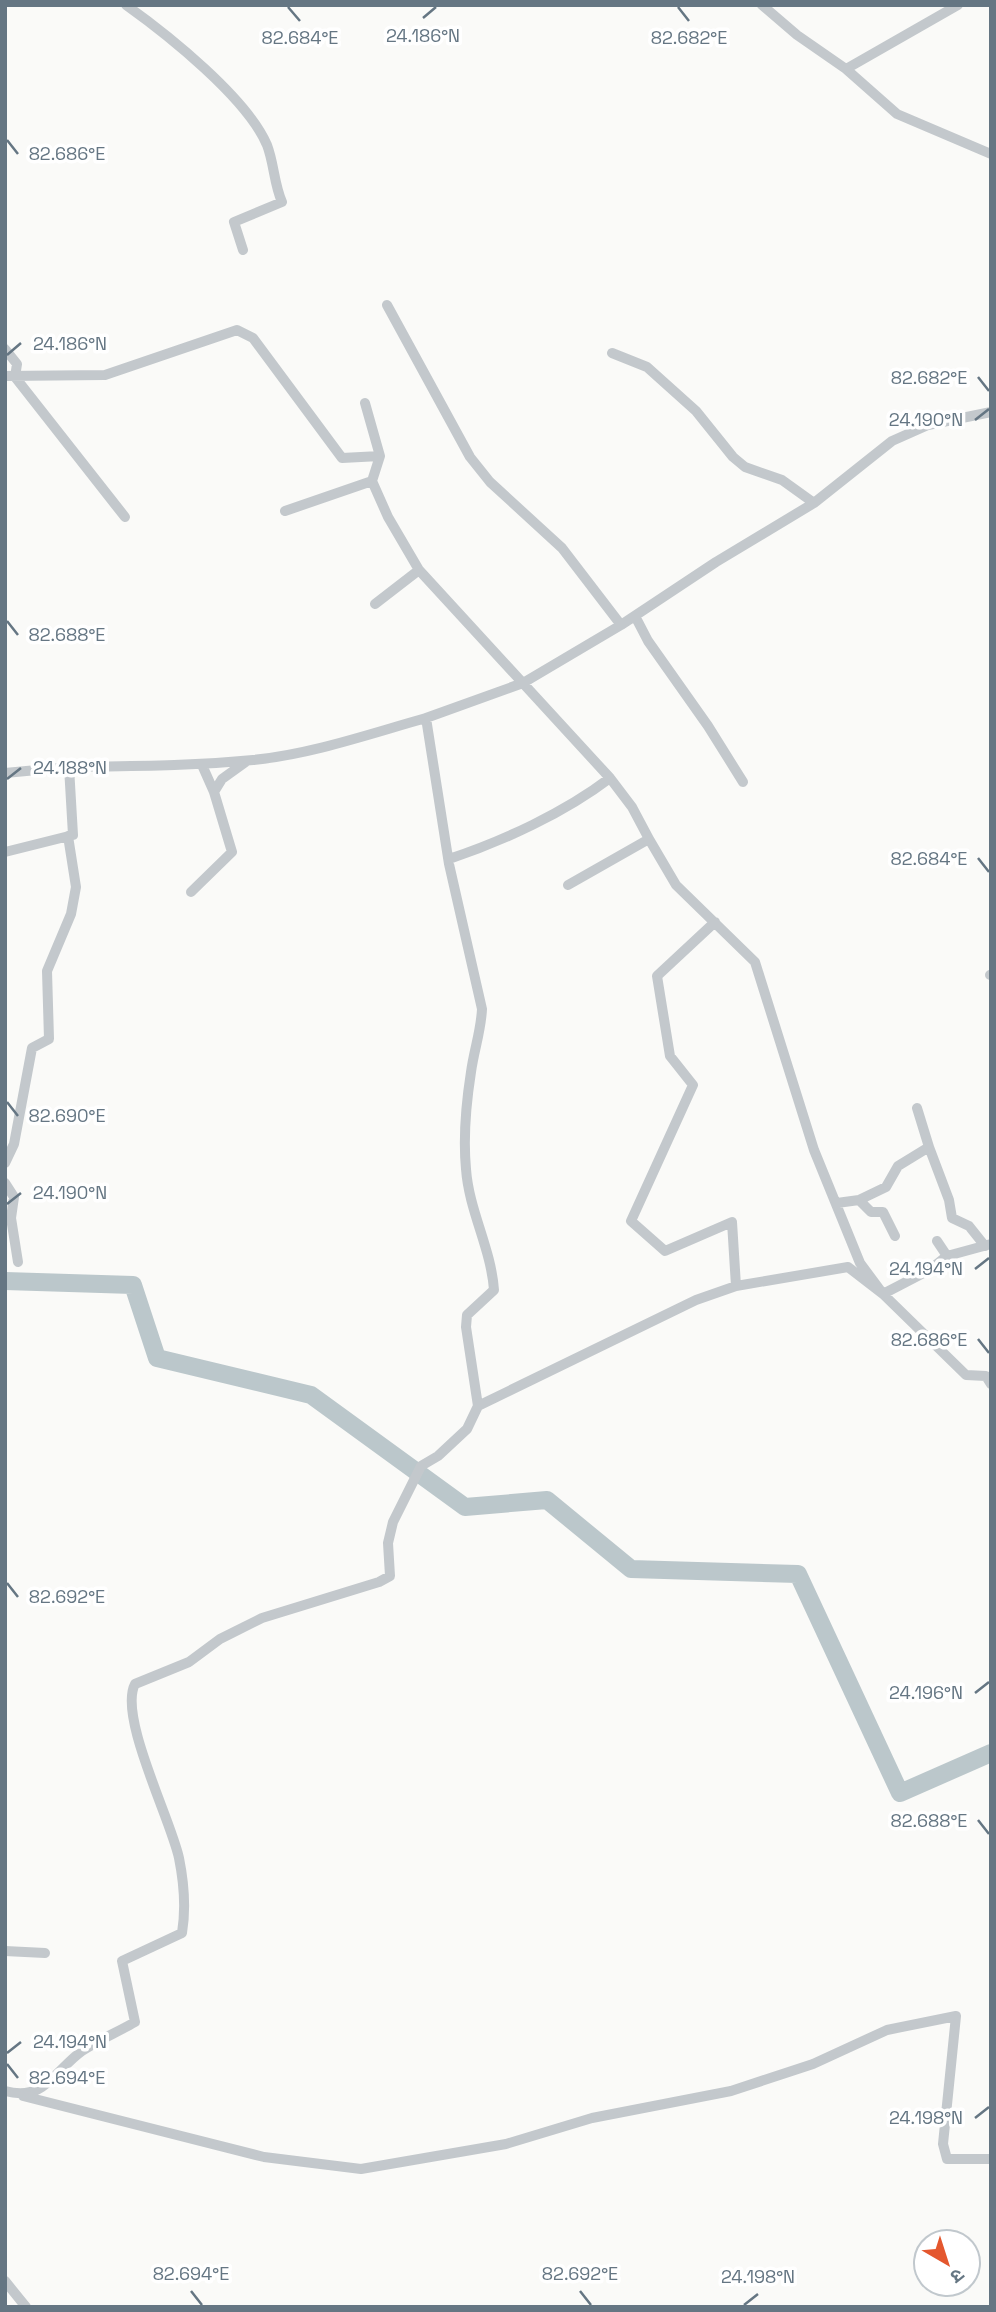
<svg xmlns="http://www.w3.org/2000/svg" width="996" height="2312" font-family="'Space Grotesk','Noto Sans Devanagari',sans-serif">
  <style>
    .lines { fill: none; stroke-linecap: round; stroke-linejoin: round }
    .river { stroke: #bbc7cb; stroke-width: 18 }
    .street { stroke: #c3c8cc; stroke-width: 10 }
    .ticks { fill: none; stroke: #657683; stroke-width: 2.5 }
    .ticks-label { font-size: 18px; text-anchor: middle; fill: #657683; stroke: #fff; stroke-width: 7; stroke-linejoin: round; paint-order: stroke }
  </style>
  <rect width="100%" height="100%" fill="#fafaf8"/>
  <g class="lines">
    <path class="river" d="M5,1281l128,4 24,73 154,37 154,112 82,-7 84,69 167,5 102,219 91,-40"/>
    <path class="street" d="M126,5c42,30 121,93 141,140 7,18 7,39 15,57l-48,20 9,28
      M762,5l35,30 49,34 51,45 94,40
      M846,69l112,-64
      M387,305l83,152 20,25 72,66 59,77
      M5,349l12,15 -2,13 110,140
      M612,353l35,14 49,44 37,46 12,10 37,13 32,23
      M5,376l100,-1 132,-45 16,8 89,120 38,-2
      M365,403l15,53 -8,25 16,36 31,53 191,208 22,29 17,32 -81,46
      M285,511l87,-30
      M375,604l44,-34
      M635,616l13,25 60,85 35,56
      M202,765l12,27 8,-13 25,-18
      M5,773l64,-6
      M649,839l27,46 79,77 59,188 46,113 23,31 83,81 20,1 5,8
      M5,852l68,-17 -4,-68c62,-1 123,-1 184,-7 59,-6 116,-26 173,-42
      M449,859c54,-18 115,-46 161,-81
      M191,892l41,-40 -18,-60
      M715,922l-58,54 13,80 23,29 -62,136 34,30 67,-29 4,64
      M990,975h1
      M929,1147l20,53 3,18 17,8 16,20
      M5,1163l9,-19 18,-96 17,-9 -2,-68 24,-57 5,-27 -8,-51
      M5,1183l9,14 -3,21 7,44
      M859,1200l27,-13 12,-21 31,-19 -12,-39
      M837,1203l22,-3 12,12h12l12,24
      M937,1241l10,15
      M478,1406l218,-106 40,-14 112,-19 35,27 48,-25 16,-13 44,-12
      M5,1951l40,2
      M5,2091c40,11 49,-20 77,-40 16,-11 36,-19 53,-29l-13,-61 60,-28c4,-24 2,-50 -3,-75 -8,-38 -61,-142 -44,-174l54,-22 31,-23 42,-21 117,-36 11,-6 -2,-33 5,-21 28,-56 17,-10 29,-27 11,-23 -12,-79 1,-12 27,-25c-3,-42 -25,-79 -28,-121 -3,-32 0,-65 5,-97 3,-22 10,-41 11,-63l-33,-145 -23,-146 97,-35 98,-58 95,-63 98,-59 78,-62 36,-16 63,-13
      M23,2096l241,61 97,12 145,-25 86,-26 139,-27 82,-27 74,-34 69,-14 -13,128 4,15h44
      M5,2281l21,26"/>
  </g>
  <path class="ticks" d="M288,7l12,14M678,7l11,14M423,18l13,-11M7,140l11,14M7,355l14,-12M978,377l11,14M975,420l14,-11M7,621l11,14M7,779l14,-11M978,858l11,14M7,1102l11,14M7,1204l14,-11M975,1269l14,-11M978,1339l11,14M7,1583l11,14M975,1693l14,-11M978,1820l11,14M7,2053l14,-11M7,2064l11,14M975,2118l14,-11M191,2291l11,14M580,2291l11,14M744,2305l14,-11"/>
  <g class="ticks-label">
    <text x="423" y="42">24.186°N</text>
    <text x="300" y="44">82.684°E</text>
    <text x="689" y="44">82.682°E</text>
    <text x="67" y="160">82.686°E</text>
    <text x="70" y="350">24.186°N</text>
    <text x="929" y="384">82.682°E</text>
    <text x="926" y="426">24.190°N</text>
    <text x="67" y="641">82.688°E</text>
    <text x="70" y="774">24.188°N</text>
    <text x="929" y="865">82.684°E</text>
    <text x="67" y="1122">82.690°E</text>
    <text x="70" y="1199">24.190°N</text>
    <text x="926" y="1275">24.194°N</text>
    <text x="929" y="1346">82.686°E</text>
    <text x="67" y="1603">82.692°E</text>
    <text x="926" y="1699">24.196°N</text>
    <text x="929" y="1827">82.688°E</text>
    <text x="70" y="2048">24.194°N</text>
    <text x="67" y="2084">82.694°E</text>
    <text x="926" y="2124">24.198°N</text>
    <text x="191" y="2280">82.694°E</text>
    <text x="580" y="2280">82.692°E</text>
    <text x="758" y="2283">24.198°N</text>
  </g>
  <rect width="996" height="2312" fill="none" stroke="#657683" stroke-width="14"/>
  <g transform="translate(947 2263) rotate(141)"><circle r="33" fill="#ffffff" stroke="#c1c8cd" stroke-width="2"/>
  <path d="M0-5L12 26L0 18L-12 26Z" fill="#e4572e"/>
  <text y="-10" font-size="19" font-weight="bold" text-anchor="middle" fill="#657683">उ</text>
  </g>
</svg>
